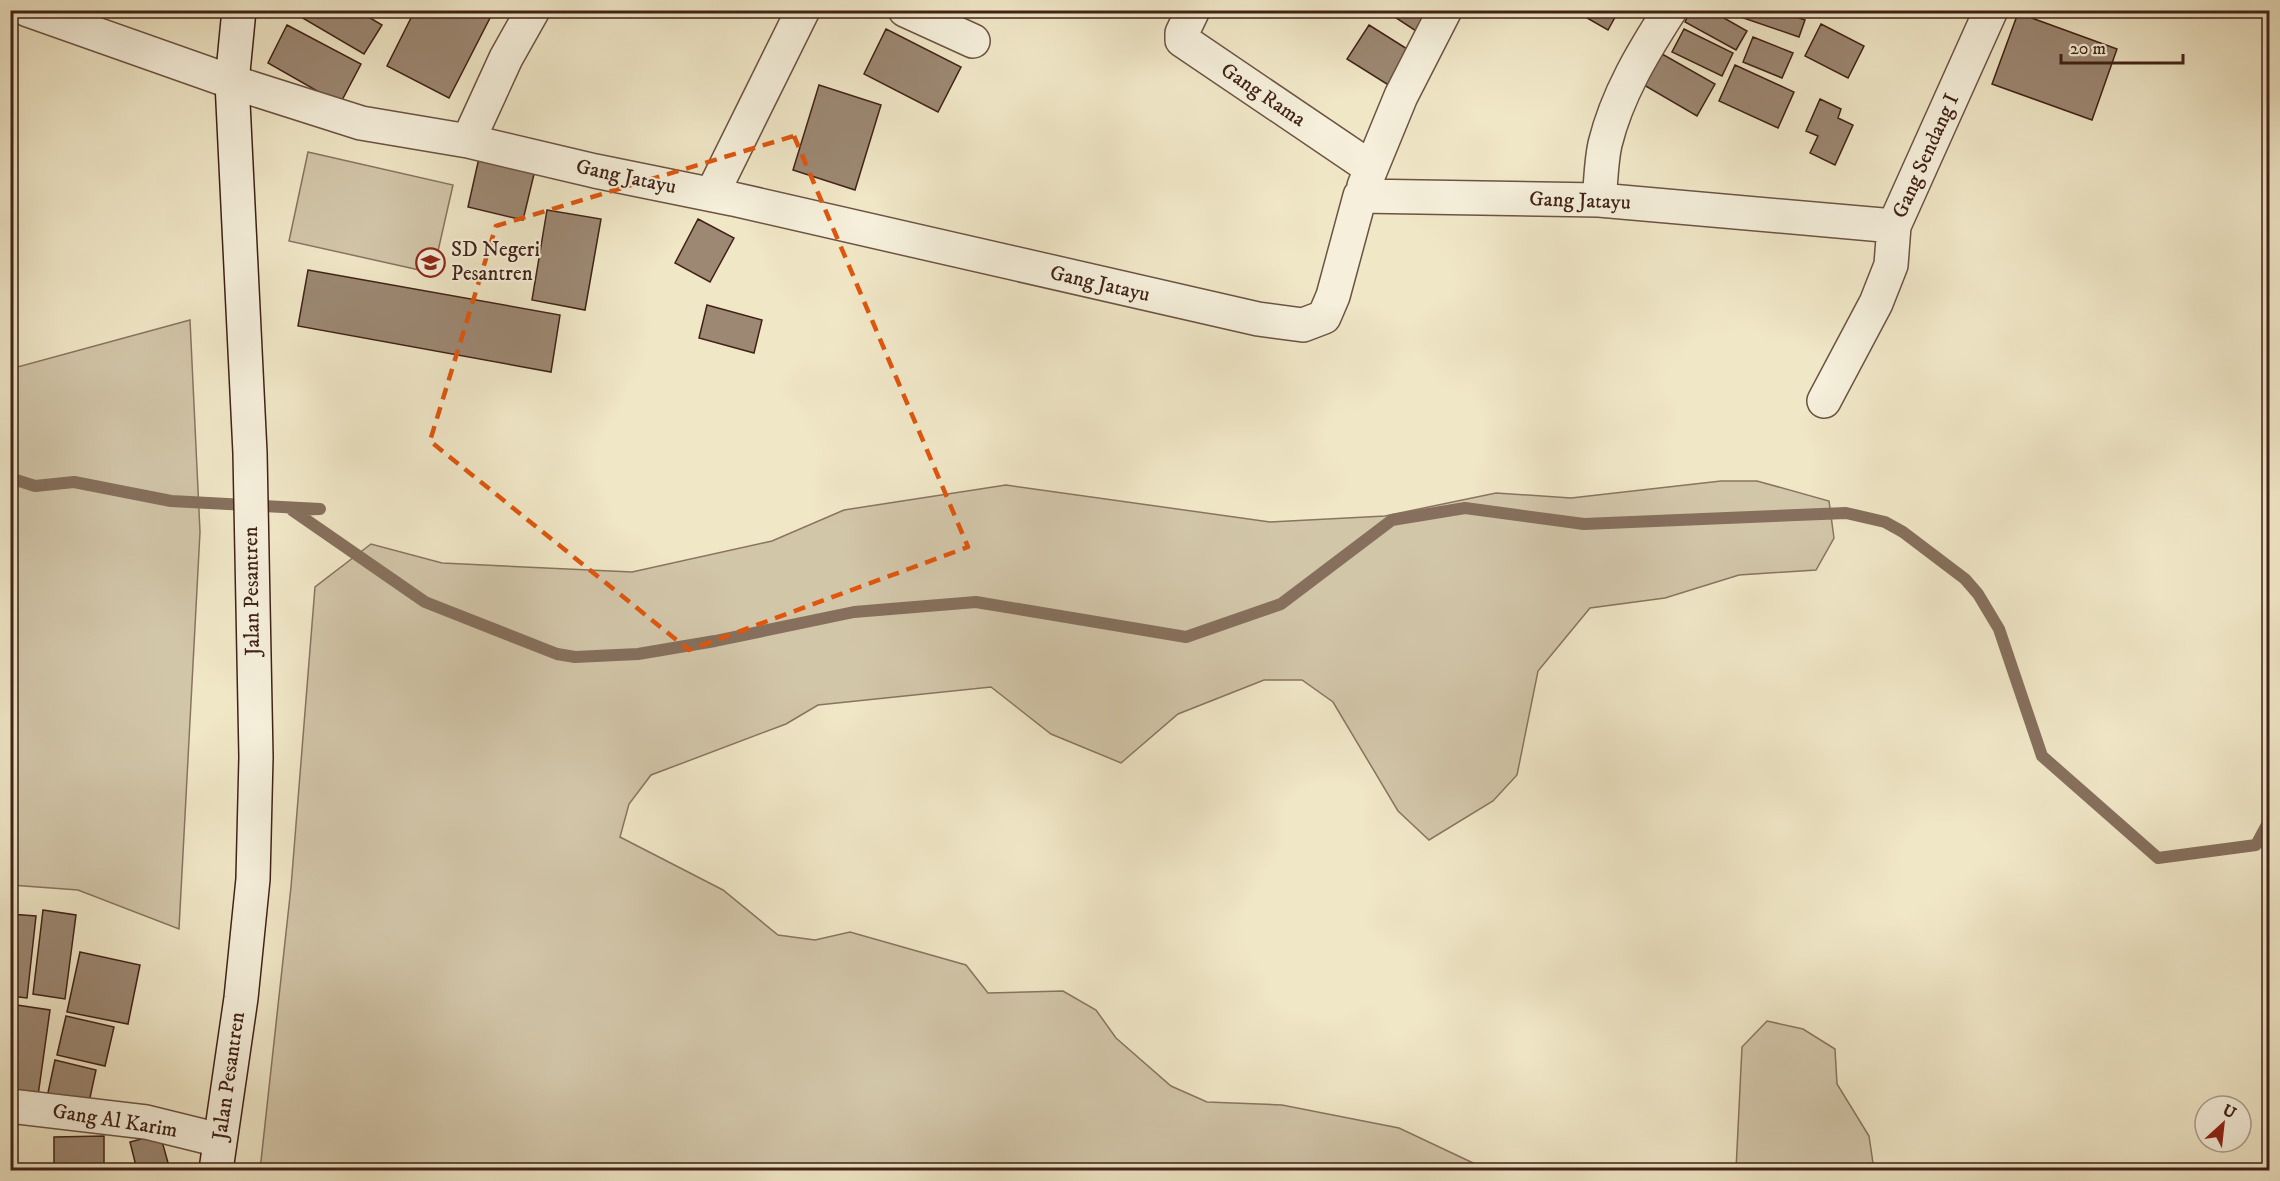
<svg xmlns="http://www.w3.org/2000/svg" width="2280" height="1181" font-family="'IM FELL DW Pica',serif">
  <style>
    .green { fill: #d2c6a9; stroke: #897460; stroke-width: 1.5 }
    .lines { fill: none; stroke-linecap: round; stroke-linejoin: round }
    .stream { stroke: #86705d; stroke-width: 12 }
    .building { fill: #9c8873; stroke: #402217; stroke-width: 1.5 }
    .minor-casing { stroke: #6c5343; stroke-width: 36 }
    .tertiary-casing { stroke: #6c5343; stroke-width: 36 }
    .secondary-casing { stroke: #402217; stroke-width: 36 }
    .minor { stroke: #f5efdb; stroke-width: 33 }
    .tertiary { stroke: #f5efdb; stroke-width: 33 }
    .secondary { stroke: #f5efdb; stroke-width: 33 }
    .marked { fill: none; stroke: #e0560d; stroke-width: 4.5; stroke-dasharray: 12 8; stroke-linejoin: round }
    .labels { text-anchor: middle; dominant-baseline: central; stroke-width: 4.5; stroke-linejoin: round; paint-order: stroke }
    .street-label { font-size: 21px; fill: #402217; stroke: #f5efdb }
    .poi-label { font-size: 21px; fill: #402217; stroke: #f5efdb; text-anchor: start }
  </style>
  <rect width="100%" height="100%" fill="#f0e7c7"/>
  <filter id="stains"><feTurbulence type="fractalNoise" baseFrequency=".00333" numOctaves="4"/><feColorMatrix values="0 0 0 0 .2 0 0 0 0 .09 0 0 0 0 .02 0 0 0 .5 -.17"/></filter>
  <radialGradient id="worn" r=".72"><stop offset=".6" stop-color="#630" stop-opacity="0"/><stop offset="1" stop-color="#630" stop-opacity=".3"/></radialGradient>
  <path class="green" d="M308,152l145,33 -20,88 -144,-32z
    M190,320l10,212 -21,397 -101,-39 -67,-5 -1,-516z
    M1721,481h36l72,20 5,37 -18,32 -77,5 -74,23 -75,10 -52,63 -21,104 -24,26 -64,39 -31,-29 -65,-109 -31,-22h-38l-86,34 -57,49 -70,-29 -60,-47 -173,18 -32,19 -135,51 -22,29 -9,33 103,53 55,45 37,5 35,-8 116,33 22,28 75,-2 33,19 20,28 55,48 36,16 75,3 117,23 89,42h-1228l31,-283 24,-300 56,-43 71,19 190,9 140,-31 72,-31 162,-25 264,37 115,-6 111,-23 75,5z
    M1767,1021l36,8 32,20 2,35 32,52 5,34h-138l6,-123z"/>
  <g class="lines">
    <path class="stream" d="M10,478l25,8 39,-4 97,19 149,8 -28,1 133,92 132,52 18,3 63,-3 77,-13 139,-29 122,-10 210,35 95,-33 111,-84 73,-12 119,16 262,-11 39,9 18,10 62,47 13,15 21,35 43,127 116,102 98,-13 14,-26"/>
  </g>
  <path class="building" d="M289,10h68l25,15 -18,29z
    M415,10h70l7,4 -43,84 -62,-32z
    M1384,10h45l-13,21z
    M1573,10h46l-11,20z
    M1691,10h19l37,21 -11,19 -51,-28z
    M1730,10h47l28,10 -6,17 -70,-24z
    M1809,10h17l-2,6z
    M2018,13l99,36 -25,71 -100,-36z
    M1821,24l43,22 -16,32 -43,-22z
    M287,25l74,39 -21,40 -72,-41z
    M1369,25l43,27 -22,34 -43,-27z
    M886,29l75,38 -23,45 -74,-38z
    M1684,29l49,24 -11,23 -50,-24z
    M1753,37l40,16 -11,25 -39,-16z
    M1655,50l60,34 -18,32 -60,-35z
    M1735,65l59,27 -16,36 -59,-27z
    M819,85l62,20 -26,85 -62,-20z
    M1820,99l21,10 -3,9 15,7 -18,40 -25,-12 8,-17 -12,-5z
    M479,158l56,12 -12,50 -55,-13z
    M547,210l54,9 -16,91 -53,-10z
    M698,219l36,19 -24,44 -35,-19z
    M308,270l252,45 -9,57 -253,-46z
    M707,305l55,15 -8,33 -55,-15z
    M43,910l33,5 -11,84 -32,-5z
    M10,914l26,2 -9,82 -17,-2z
    M80,952l60,13 -12,59 -61,-12z
    M10,1004l40,6 -13,93 -27,-4z
    M66,1016l48,11 -9,39 -48,-11z
    M55,1060l41,10 -9,41 -41,-9z
    M160,1134l10,36h-33l-7,-28z
    M104,1136v34h-50v-33z"/>
  <g class="lines">
    <defs>
      <path id="minor" d="M905,10l68,31
        M1193,10l-11,23v7l189,128
        M232,82l129,41 107,18 127,30 138,28 525,120 45,6 21,-8 9,-21 27,-100 239,4 295,26
        M468,141l38,-83 27,-48
        M1364,186l37,-90 44,-86
        M712,194l91,-184
        M1599,200c2,-18 2,-38 6,-56 12,-49 38,-92 65,-134
        M1824,401l52,-98 15,-38 3,-39 97,-216
        M10,1106l136,16 73,18"/>
      <path id="tertiary" d="M28,10l204,72"/>
      <path id="secondary" d="M216,1170l25,-172 12,-119 3,-122 -6,-304 -18,-371 7,-72"/>
    </defs>
    <use href="#minor" class="minor-casing"/>
    <use href="#tertiary" class="tertiary-casing"/>
    <use href="#secondary" class="secondary-casing"/>
    <use href="#minor" class="minor"/>
    <use href="#tertiary" class="tertiary"/>
    <use href="#secondary" class="secondary"/>
  </g>
  <path class="marked" d="M794,136l174,411 -279,103 -259,-209 66,-215z"/>
  <defs>
    <symbol id="school-ring" viewBox="-11 -11 22 22"><circle r="9.5" fill="#f5efdb" stroke="#8f2418" stroke-width="1.5"/><path d="M0-5L7-2L0 1L-7-2ZM-4 1L0 2.5L4 1V4Q0 6-4 4Z" fill="#8f2418"/></symbol>
  </defs>
  <g fill-rule="evenodd">
    <use href="#school-ring" x="414" y="246" width="33" height="33"/>
  </g>
  <g class="labels">
    <g class="street-label">
      <text transform="translate(1263 95) rotate(34)">Gang Rama</text>
      <text transform="translate(1926 156) rotate(-66)">Gang Sendang I</text>
      <text transform="translate(626 177) rotate(12)">Gang Jatayu</text>
      <text transform="translate(1580 201) rotate(2)">Gang Jatayu</text>
      <text transform="translate(1100 284) rotate(13)">Gang Jatayu</text>
      <text transform="translate(252 591) rotate(-91)">Jalan Pesantren</text>
      <text transform="translate(229 1076) rotate(-82)">Jalan Pesantren</text>
      <text transform="translate(115 1121) rotate(9)">Gang Al Karim</text>
    </g>
    <g class="poi-label">
      <text x="451" y="250">SD Negeri<tspan x="451" dy="24">Pesantren</tspan></text>
    </g>
  </g>
  <rect width="2280" height="1181" fill="none" stroke="#f0e7c7" stroke-width="36"/>
  <rect x="12" y="12" width="2256" height="1157" fill="none" stroke="#402217" stroke-width="3"/>
  <rect x="18" y="18" width="2244" height="1145" fill="none" stroke="#402217" stroke-width="1.5"/>
  <g transform="translate(2223 1124) rotate(27)"><circle r="28" fill="#f5efdb" stroke="#ad9d8d" stroke-width="1.5"/>
  <path d="M0-4.5L10 22L0 15L-10 22Z" fill="#8f2418"/>
  <text y="-9" font-size="16" font-weight="bold" text-anchor="middle" fill="#402217">U</text>
  </g>
  <path d="M2061 54v9h122v-9" fill="none" stroke="#402217" stroke-width="3"/>
  <text x="2070" y="54" font-size="18" fill="#402217" stroke="#f5efdb" stroke-width="4.5" paint-order="stroke">20 m</text>
  <rect width="100%" height="100%" filter="url(#stains)"/>
  <rect width="100%" height="100%" fill="url(#worn)"/>
</svg>
